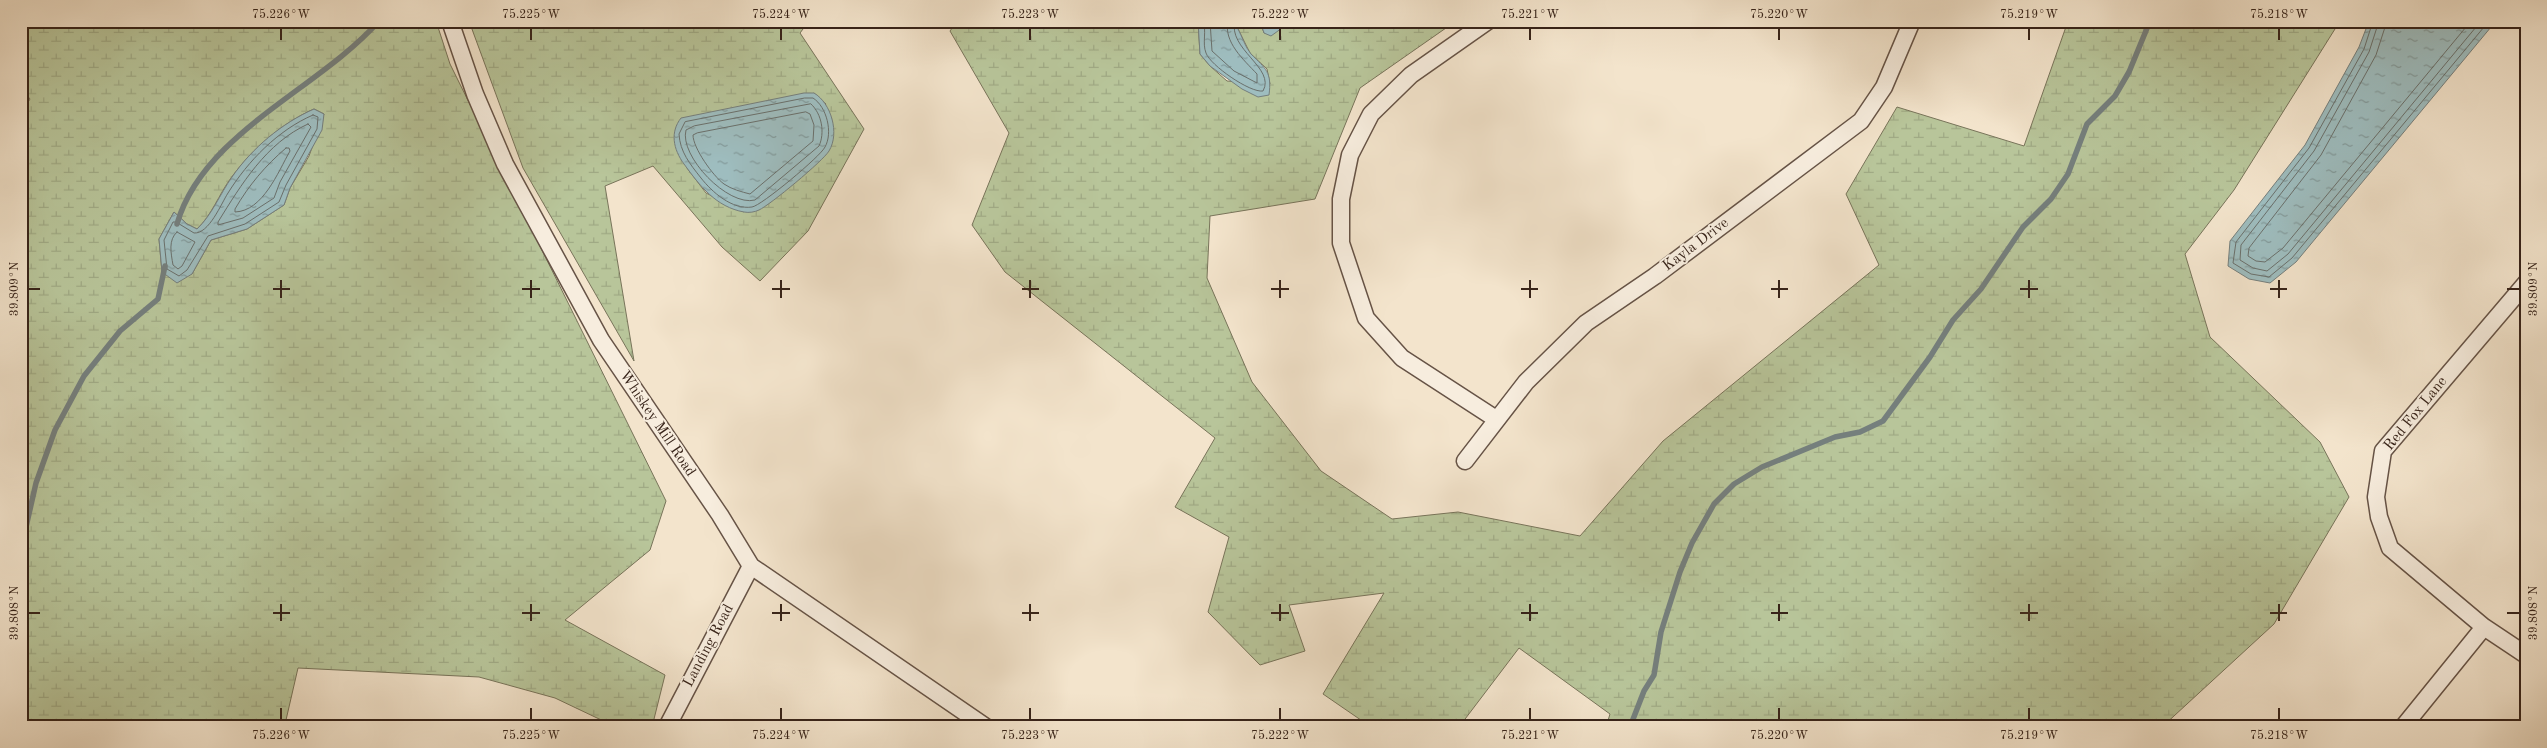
<svg xmlns="http://www.w3.org/2000/svg" width="2547" height="748" font-family="'Old Standard TT',serif">
  <style>
    .wetland { fill: url(#wetland-marsh); stroke: #78745a; fill-rule: evenodd }
    .water { fill: url(#water-ripples); stroke: #757f7d }
    .lines { fill: none; stroke-linecap: round; stroke-linejoin: round }
    .shore { stroke: #6a706c; stroke-width: 1 }
    .stream { stroke: #757f7d; stroke-width: 5.5 }
    .street-casing { stroke: #665346; stroke-width: 19 }
    .street { stroke: #f7edde; stroke-width: 16 }
    .ticks { fill: none; stroke: #372319; stroke-width: 2 }
    .labels { text-anchor: middle; dominant-baseline: central; stroke-width: 4; stroke-linejoin: round; paint-order: stroke }
    .street-label { font-size: 15px; fill: #372319; stroke: #f7edde }
    .neatline { fill: none; stroke: #372319; stroke-width: 2 }
    .ticks-label { font-size: 12px; text-anchor: middle; fill: #372319 }
  </style>
  <defs>
    <pattern id="wetland-marsh" width="20" height="14" patternUnits="userSpaceOnUse" patternTransform="scale(1.25)"><rect width="20" height="14" fill="#b8c59a"/><path d="M1 5h8M5 5V1M11 12h8M15 12V8" fill="none" stroke="#9fa984"/></pattern>
    <pattern id="water-ripples" width="26" height="14" patternUnits="userSpaceOnUse" patternTransform="scale(1.25)"><rect width="26" height="14" fill="#9ebdbf"/><path d="M2 4q2-2 4 0t4 0M15 11q2-2 4 0t4 0" fill="none" stroke="#82999a"/></pattern>
  </defs>
  <rect width="100%" height="100%" fill="#f3e4cc"/>
  <filter id="stains"><feTurbulence type="fractalNoise" baseFrequency=".004" numOctaves="4"/><feColorMatrix values="0 0 0 0 .2 0 0 0 0 .09 0 0 0 0 .02 0 0 0 .5 -.17"/></filter>
  <radialGradient id="worn" r=".72"><stop offset=".6" stop-color="#630" stop-opacity="0"/><stop offset="1" stop-color="#630" stop-opacity=".3"/></radialGradient>
  <path class="wetland" d="M21,21h415l14,43 216,437 -16,49 -85,70 100,55 -13,52h-36l-61,-29 -76,-21 -181,-9 -12,52 2,7h-267v-613l9,-15 -9,-11zM314,109l10,5 -15,42 -19,32 -6,17 -37,24 -36,11 -19,34 -30,-2 -3,-33 15,-27 13,12 10,5c15,-14 22,-35 34,-51 21,-29 51,-55 83,-69z
    M469,21h340l-9,12 64,96 -56,102 -48,50 -38,-34 -69,-81 -48,20 29,175 -111,-193zM814,93l12,11 -82,108 -38,-19 -19,-25z
    M957,21h241l2,33 10,12 17,15 43,3 -3,-15 -17,-16 -12,-24 2,-8h20l4,12 18,-5 2,-7h172l-96,67 -45,111 -105,17 -3,62 45,104 69,89 71,48 66,-7 122,24 83,-95 216,-176 -33,-71 51,-87 127,39 44,-125h272l-106,169 -49,64 25,83 110,105 29,55 -75,127 -112,103h-556l4,-13 -91,-66 -60,79h-88l-48,-33 61,-101 -95,12 16,46 -45,14 -52,-53 21,-75 -54,-30 40,-69 -210,-166 -33,-47 37,-92 -59,-102z"/>
  <path class="water" d="M1198,21h42l-2,8c4,7 7,18 13,25 15,15 21,18 18,41l-11,2 -16,-8 -32,-23 -10,-12z
    M1260,21h24l-2,7 -11,8 -7,-3z
    M2369,21h127l-200,241 -26,21 -21,-4 -21,-13 2,-25 75,-96 54,-98z
    M804,93h10c17,10 26,40 15,58 -6,10 -59,54 -70,59 -4,2 -10,3 -15,2 -28,-5 -44,-26 -60,-48 -11,-15 -14,-32 -3,-46z
    M314,109l10,5 -2,16 -32,58 -6,17 -37,24 -36,11 -19,34 -15,9 -15,-11 -3,-33 15,-27 13,12 10,5c15,-14 23,-35 35,-52 20,-29 50,-54 82,-68z"/>
  <g class="lines">
    <path class="shore" d="M1203,21c4,10 -1,22 3,32 4,12 44,40 57,38 13,-23 -36,-42 -28,-70
      M1210,21l2,30 22,20 23,12v-9c-13,-14 -34,-32 -29,-53
      M2373,21l-9,28 -55,99 -73,94 -3,21 18,11 18,3 23,-19 197,-237
      M2379,21l-10,31 -55,99 -73,94 -1,15 13,8 14,3 21,-17 193,-233
      M2387,21l-11,34 -55,100 -72,93 -1,8 8,5 9,1 18,-14 188,-227
      M805,98h8c14,9 20,35 12,49 -4,9 -64,59 -73,60 -20,3 -40,-15 -51,-29 -11,-14 -21,-26 -22,-44l6,-12z
      M811,104c11,10 14,29 8,42l-64,54c-27,7 -76,-44 -69,-70l8,-4z
      M806,112l4,2 4,11 -1,16 -63,53c-8,-2 -19,-5 -26,-10 -11,-8 -31,-36 -31,-49l4,-2z
      M313,115l5,2 -1,12 -31,56 -7,17 -34,22 -37,12 -21,34 -8,6 -12,-7 -3,-29 9,-18h3l18,11c15,1 27,-29 34,-40 20,-32 50,-63 85,-78z
      M308,124l3,3 -31,55 -6,16 -31,20 -25,7v-3c23,-37 48,-79 90,-98z
      M286,148h3l1,3c-12,21 -27,60 -55,61v-3c14,-24 30,-43 51,-61z
      M177,232l18,10 -13,24 -4,3 -5,-4c-2,-12 -5,-25 4,-33z"/>
    <path class="stream" d="M177,224c26,-91 142,-135 202,-203
      M21,549l15,-66 19,-53 29,-54 36,-45 38,-32 7,-33
      M1630,727l14,-36 10,-16 7,-43 19,-60 12,-29 22,-39 20,-20 28,-17 73,-30 25,-5 23,-11 47,-64 23,-37 28,-31 42,-62 28,-28 17,-25 19,-50 28,-28 14,-24 21,-51"/>
    <defs>
      <path id="street" d="M450,21l25,73 30,70 96,176 119,175 31,51 235,161
        M1488,21l-77,54 -40,39 -21,41 -9,44v44l25,75 36,40 94,61
        M2526,283l-143,168 -7,46 3,20 11,31 94,79 42,28
        M1465,461l61,-79 60,-59 69,-47 206,-155 23,-34 28,-66
        M667,727l84,-161
        M2403,727l81,-100"/>
    </defs>
    <use href="#street" class="street-casing"/>
    <use href="#street" class="street"/>
  </g>
  <path class="ticks" d="M281,28v12M531,28v12M781,28v12M1030,28v12M1280,28v12M1530,28v12M1779,28v12M2029,28v12M2279,28v12M281,280v18M531,280v18M781,280v18M1030,280v18M1280,280v18M1530,280v18M1779,280v18M2029,280v18M2279,280v18M28,289h12M273,289h17M522,289h18M772,289h18M1022,289h17M1271,289h18M1521,289h17M1771,289h17M2020,289h18M2270,289h17M2507,289h13M281,604v17M531,604v17M781,604v17M1030,604v17M1280,604v17M1530,604v17M1779,604v17M2029,604v17M2279,604v17M28,613h12M273,613h17M522,613h18M772,613h18M1022,613h17M1271,613h18M1521,613h17M1771,613h17M2020,613h18M2270,613h17M2507,613h13M281,708v12M531,708v12M781,708v12M1030,708v12M1280,708v12M1530,708v12M1779,708v12M2029,708v12M2279,708v12"/>
  <g class="labels">
    <g class="street-label">
      <text transform="translate(1696 245) rotate(-37)">Kayla Drive</text>
      <text transform="translate(2416 414) rotate(-51)">Red Fox Lane</text>
      <text transform="translate(657 424) rotate(56)">Whiskey Mill Road</text>
      <text transform="translate(709 646) rotate(-62)">Landing Road</text>
    </g>
  </g>
  <rect width="2547" height="748" fill="none" stroke="#f3e4cc" stroke-width="55"/>
  <rect x="28" y="28" width="2492" height="692" class="neatline"/>
  <g class="ticks-label">
    <text x="281" y="18">75.226°W</text>
    <text x="531" y="18">75.225°W</text>
    <text x="781" y="18">75.224°W</text>
    <text x="1030" y="18">75.223°W</text>
    <text x="1280" y="18">75.222°W</text>
    <text x="1530" y="18">75.221°W</text>
    <text x="1779" y="18">75.220°W</text>
    <text x="2029" y="18">75.219°W</text>
    <text x="2279" y="18">75.218°W</text>
    <text transform="translate(14 289) rotate(-90)" y="4">39.809°N</text>
    <text transform="translate(2533 289) rotate(-90)" y="4">39.809°N</text>
    <text transform="translate(14 613) rotate(-90)" y="4">39.808°N</text>
    <text transform="translate(2533 613) rotate(-90)" y="4">39.808°N</text>
    <text x="281" y="739">75.226°W</text>
    <text x="531" y="739">75.225°W</text>
    <text x="781" y="739">75.224°W</text>
    <text x="1030" y="739">75.223°W</text>
    <text x="1280" y="739">75.222°W</text>
    <text x="1530" y="739">75.221°W</text>
    <text x="1779" y="739">75.220°W</text>
    <text x="2029" y="739">75.219°W</text>
    <text x="2279" y="739">75.218°W</text>
  </g>
  <rect width="100%" height="100%" filter="url(#stains)"/>
  <rect width="100%" height="100%" fill="url(#worn)"/>
</svg>
